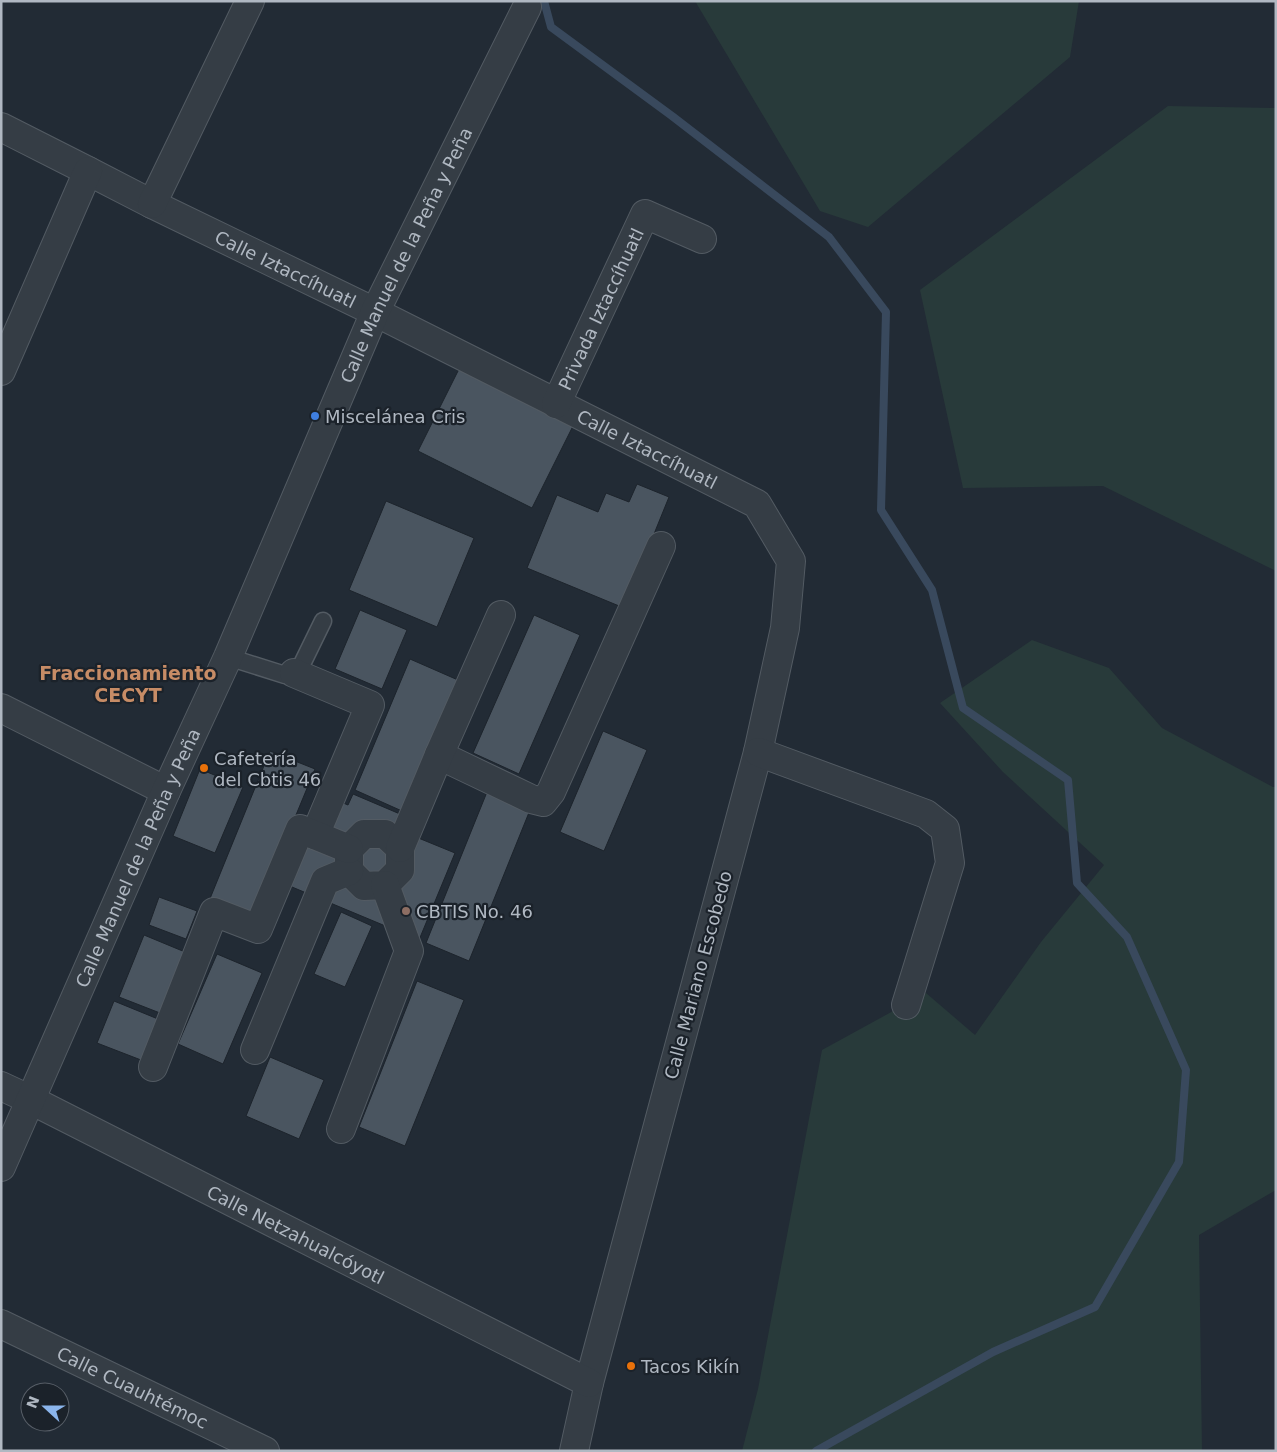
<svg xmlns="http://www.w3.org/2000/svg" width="1277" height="1452" font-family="'DejaVu Sans',sans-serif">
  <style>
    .green { fill: #283a3a }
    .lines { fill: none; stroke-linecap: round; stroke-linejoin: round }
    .stream { stroke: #39495d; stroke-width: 8 }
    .building { fill: #4a5560; stroke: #1d242c }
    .lane-casing { stroke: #535b63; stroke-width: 19 }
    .street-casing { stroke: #535b63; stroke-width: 30 }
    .lane { stroke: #353d45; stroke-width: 16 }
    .street { stroke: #353d45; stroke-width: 28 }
    .shop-dot { fill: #3f7fe0; stroke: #1b222a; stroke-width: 2 }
    .food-dot { fill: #e8710a; stroke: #1b222a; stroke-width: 2 }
    .education-dot { fill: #8d6e63; stroke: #1b222a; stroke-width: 2 }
    .labels { text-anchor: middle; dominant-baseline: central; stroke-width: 4.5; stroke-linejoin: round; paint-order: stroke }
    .street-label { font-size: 18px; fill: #b0b8c2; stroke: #1b222a }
    .poi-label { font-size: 18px; fill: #b0b8c2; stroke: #1b222a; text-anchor: start }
    .neighbourhood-label { font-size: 19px; font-weight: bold; fill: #c78c66; stroke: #1b222a }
  </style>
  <rect width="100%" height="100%" fill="#222b35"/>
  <path class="green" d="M695,1h384l-9,56 -202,170 -48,-16z
    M1168,106l108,2v463l-173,-85 -140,2 -43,-198z
    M1032,640l77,28 53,60 111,59h3v403l-77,45 3,216h-460l16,-62 64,-339 104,-57 49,42 66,-93 63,-77 -101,-93 -63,-69z"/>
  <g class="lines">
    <path class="stream" d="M544,1l7,26 121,89 157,121 57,75 -5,198 51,80 31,118 105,72 9,103 50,54 59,133 -7,92 -84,145 -102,45 -177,99"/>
  </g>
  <path class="building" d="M459,369l114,57 -41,82 -114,-57z
    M637,484l32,13 -45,111 -97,-40 30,-73 41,17 8,-19 23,9z
    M386,501l88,37 -37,89 -88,-37z
    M360,610l47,20 -25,59 -47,-20z
    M534,615l46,20 -61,139 -46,-21z
    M410,659l48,21 -56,131 -47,-21z
    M603,731l44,19 -43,101 -44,-19z
    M270,751l45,18 -62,150 -44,-18z
    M200,769l43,18 -28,66 -42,-17z
    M317,792l31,13 5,-11 47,20 -6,14 61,25 -36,87 -139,-58z
    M487,792l43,18 -61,151 -43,-18z
    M159,897l38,14 -11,28 -37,-14z
    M341,912l31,14 -27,61 -31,-13z
    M144,935l41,17 -25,61 -41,-16z
    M217,954l45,19 -39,91 -45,-20z
    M417,981l47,19 -59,146 -46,-19z
    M114,1001l44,18 -17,41 -44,-17z
    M270,1057l54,23 -25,59 -53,-23z"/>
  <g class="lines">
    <defs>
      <path id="lane" d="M228,657l57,18 9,-2 8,-9 21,-43"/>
      <g id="street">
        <path id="s1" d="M1,127l87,44 64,33 223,108 382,192 34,57 -6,67 -27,124 -169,631 -15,68"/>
        <path d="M152,204l98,-203"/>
        <path d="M1,371l87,-200"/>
        <path id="s2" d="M556,404l89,-190 57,25"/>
        <path d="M294,673l76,32 -55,130"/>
        <path d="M1,708l165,83"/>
        <path d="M758,752l168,62 19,15 5,34 -44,142"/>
        <path d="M439,755l92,44 12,3 8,-10 110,-246"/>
        <path d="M364,834h21l15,14v22l-15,15 -21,1 -15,-15v-22z"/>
        <path d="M400,848l39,-93 62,-140"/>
        <path d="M255,1050l70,-169 24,-10"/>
        <path d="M153,1067l61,-155 44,17 42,-100 49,20"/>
        <path id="s3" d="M1,1086l30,14 558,283"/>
        <path d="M341,1129l68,-178 -24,-66"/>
        <path id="s4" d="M1,1167l165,-376 62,-134 147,-345 152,-305"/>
        <path id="s5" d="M1,1324l264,127"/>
      </g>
    </defs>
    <use href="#lane" class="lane-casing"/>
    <use href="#street" class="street-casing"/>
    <use href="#lane" class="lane"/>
    <use href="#street" class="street"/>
  </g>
  <circle class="shop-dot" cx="315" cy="416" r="5"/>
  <g class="food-dot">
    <circle cx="204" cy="768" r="5"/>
    <circle cx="631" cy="1366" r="5"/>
  </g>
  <circle class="education-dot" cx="406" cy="911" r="5"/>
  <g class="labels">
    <g class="street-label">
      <text stroke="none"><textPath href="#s4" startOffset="998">Calle Manuel de la Peña y Peña</textPath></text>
      <text stroke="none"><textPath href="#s1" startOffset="318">Calle Iztaccíhuatl</textPath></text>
      <text stroke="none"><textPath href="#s2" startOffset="105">Privada Iztaccíhuatl</textPath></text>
      <text stroke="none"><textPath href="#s1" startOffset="722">Calle Iztaccíhuatl</textPath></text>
      <text stroke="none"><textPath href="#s4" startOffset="338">Calle Manuel de la Peña y Peña</textPath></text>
      <text transform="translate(698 975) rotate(-75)">Calle Mariano Escobedo</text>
      <text stroke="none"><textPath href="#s3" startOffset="330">Calle Netzahualcóyotl</textPath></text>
      <text stroke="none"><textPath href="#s5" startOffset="146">Calle Cuauhtémoc</textPath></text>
    </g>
    <g class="poi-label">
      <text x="325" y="416">Miscelánea Cris</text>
      <text x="214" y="758">Cafetería<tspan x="214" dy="21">del Cbtis 46</tspan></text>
      <text x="416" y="911">CBTIS No. 46</text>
      <text x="641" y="1366">Tacos Kikín</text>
    </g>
    <g class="neighbourhood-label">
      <text x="128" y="673">Fraccionamiento<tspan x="128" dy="22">CECYT</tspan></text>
    </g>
  </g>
  <rect width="1277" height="1452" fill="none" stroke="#b0b8c2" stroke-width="5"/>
  <g transform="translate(45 1407) rotate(291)"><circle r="24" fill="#1b222a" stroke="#575e67"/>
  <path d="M0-4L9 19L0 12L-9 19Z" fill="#8bb5ec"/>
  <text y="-8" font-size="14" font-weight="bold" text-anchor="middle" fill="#b0b8c2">N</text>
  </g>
</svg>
